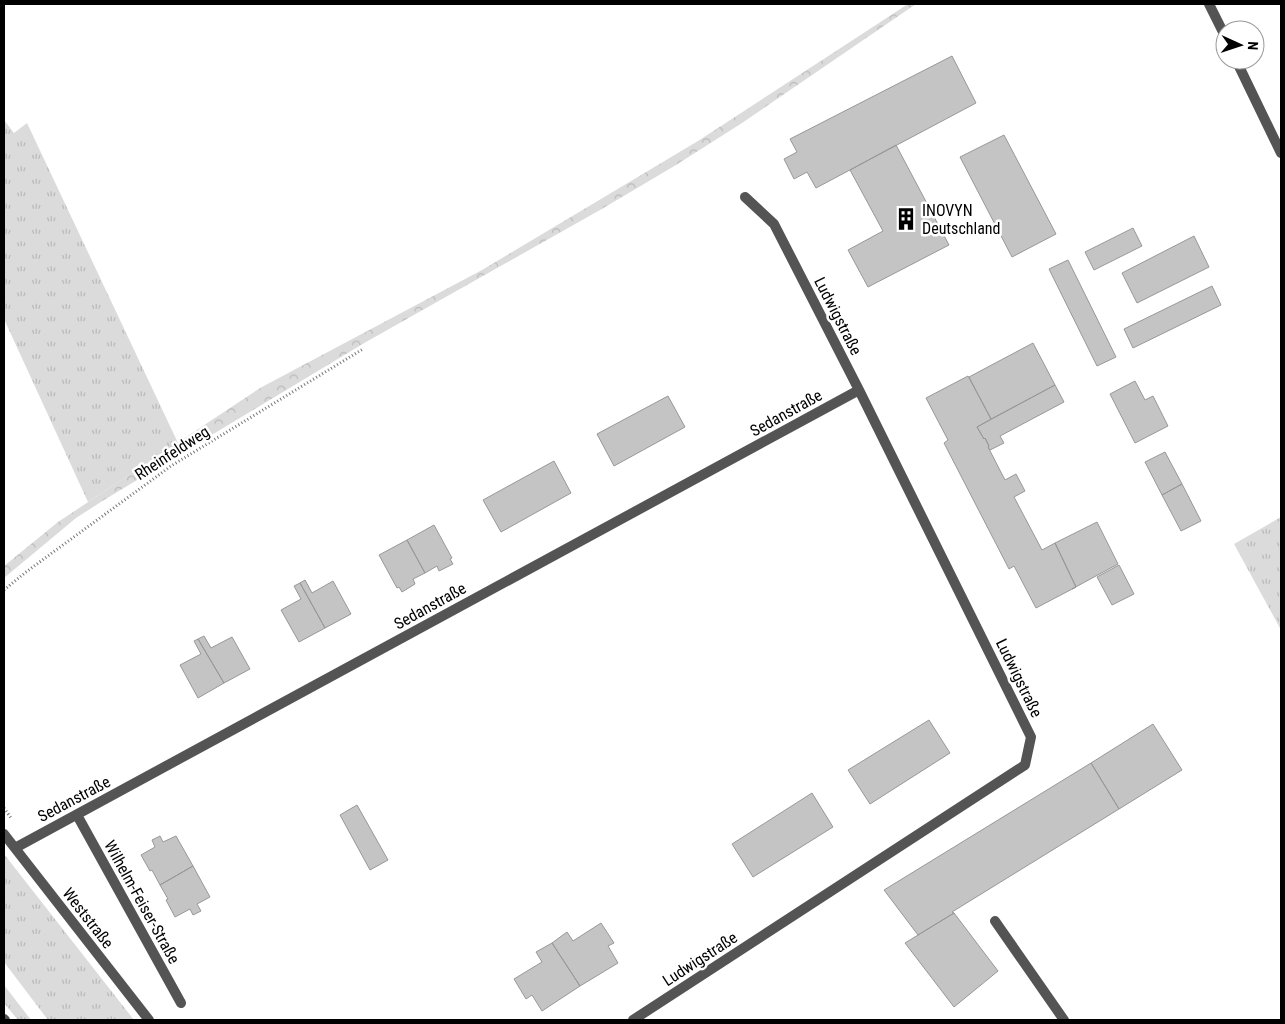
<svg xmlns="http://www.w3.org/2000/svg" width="1285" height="1024" font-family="'Roboto Condensed',sans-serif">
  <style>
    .grass { fill: url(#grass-tufts) }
    .forest { fill: url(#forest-crowns) }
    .building { fill: #c4c4c4; stroke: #989898 }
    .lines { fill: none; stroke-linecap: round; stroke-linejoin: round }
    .path { stroke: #767676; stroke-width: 3; stroke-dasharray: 1 2.5; stroke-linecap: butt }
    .lane { stroke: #545454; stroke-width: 10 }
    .street { stroke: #545454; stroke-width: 10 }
    .labels { text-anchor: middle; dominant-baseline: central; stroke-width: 5; stroke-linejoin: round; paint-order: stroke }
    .poi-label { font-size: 16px; fill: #000; stroke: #fff; text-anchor: start }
    .street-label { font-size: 16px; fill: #000; stroke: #fff }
  </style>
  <defs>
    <pattern id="grass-tufts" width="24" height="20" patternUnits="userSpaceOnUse" patternTransform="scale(1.25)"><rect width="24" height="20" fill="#dbdbdb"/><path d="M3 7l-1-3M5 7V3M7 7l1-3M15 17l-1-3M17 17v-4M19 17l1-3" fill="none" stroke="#bababa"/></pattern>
    <pattern id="forest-crowns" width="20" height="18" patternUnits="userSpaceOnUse" patternTransform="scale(1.25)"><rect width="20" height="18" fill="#dbdbdb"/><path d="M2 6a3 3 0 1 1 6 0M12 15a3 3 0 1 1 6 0" fill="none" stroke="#bababa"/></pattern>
  </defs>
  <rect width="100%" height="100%" fill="#fff"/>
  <path class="grass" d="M4,120l10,13 13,-10 151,320 -90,59 -84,-183z
    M1281,517v113l-47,-86z
    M4,854l130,166h-86l-44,-58z
    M4,985l27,35h-13l-14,-17z"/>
  <path class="forest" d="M908,4h8l-174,119 -66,42 -76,45 -234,132 -262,158 -28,18 -72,60v-12l54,-44 202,-134 222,-118 216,-129z"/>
  <path class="building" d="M952,56l24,47 -160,85 -9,-16 -13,7 -10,-20 13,-7 -7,-13z
    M1004,135l52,99 -44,23 -52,-100z
    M896,145l53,100 -81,42 -20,-37 35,-19 -33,-61z
    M1133,228l9,18 -48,24 -9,-18z
    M1194,236l15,31 -72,36 -15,-30z
    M1068,260l48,97 -19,9 -48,-97z
    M1212,286l9,19 -88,43 -9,-19z
    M1033,343l22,42 -64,34 -22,-42z
    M968,376l23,43 -14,8 7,12 1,-1 4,8 -1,1 17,33 11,-6 9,17 -11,6 28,53 13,-7 21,44 -40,21 -22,-42 -5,3 -65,-126 4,-3 -22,-42z
    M1135,381l10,19 8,-4 15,30 -33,17 -25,-49z
    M1055,385l9,17 -64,34 4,7 -14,7 -2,-3 1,-1 -4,-8 -1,1 -7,-12z
    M668,396l17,31 -71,39 -17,-32z
    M1165,452l17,32 -20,11 -17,-33z
    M554,461l17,32 -70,39 -18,-32z
    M1182,484l19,37 -20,10 -19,-36z
    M1097,522l21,42 -46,25 4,-2 -21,-44z
    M434,525l18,33 -2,1 3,5 -14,7 -2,-5 -12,7 -18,-33z
    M407,540l18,33 -12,6 2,5 -13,8 -3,-5 -2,1 -18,-33z
    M1119,565l15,29 -22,11 -15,-28z
    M305,580l7,13 21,-12 18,33 -26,14 -25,-45z
    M300,583l25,45 -26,14 -18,-32 20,-11 -7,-13z
    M204,636l7,12 21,-11 18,32 -26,14 -26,-44z
    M198,639l26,44 -26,15 -18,-33 21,-11 -7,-13z
    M929,720l21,33 -80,51 -22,-34z
    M1153,724l29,46 -63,39 -28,-46z
    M1091,763l28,46 -167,103 2,1 -36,22 -34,-45z
    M812,793l21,34 -80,50 -21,-33z
    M357,805l31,55 -18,10 -30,-55z
    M160,836l3,6 13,-6 17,30 -33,19 -8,-15 -2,1 -9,-16 14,-8 -3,-7z
    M193,866l17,31 -13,7 4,7 -8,4 -3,-6 -15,8 -9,-17 2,-1 -8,-14z
    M954,913l44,58 -44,36 -49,-64z
    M601,923l13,20 -6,3 10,17 -38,23 -28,-43 15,-11 6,9z
    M552,943l28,43 -38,25 -10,-16 -6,4 -12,-20 28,-17 -6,-10z"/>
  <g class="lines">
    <path class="path" d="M4,590l22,-18 145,-106 192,-117
      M4,808l7,10"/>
    <path class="lane" d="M1209,4l16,32
      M1236,60l45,93
      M995,921l69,99"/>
    <path class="street" d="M77,815l104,188
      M4,834l145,186
      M15,848l844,-458
      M4,1019l1,1
      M633,1020l392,-255 6,-28 -172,-347 -85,-166 -29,-27"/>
  </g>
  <defs>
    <symbol id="building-bare" viewBox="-9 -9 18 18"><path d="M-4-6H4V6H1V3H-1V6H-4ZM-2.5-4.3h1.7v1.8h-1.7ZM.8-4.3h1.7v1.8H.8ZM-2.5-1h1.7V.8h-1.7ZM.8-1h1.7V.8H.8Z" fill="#000" stroke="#fff" stroke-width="2.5" paint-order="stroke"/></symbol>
  </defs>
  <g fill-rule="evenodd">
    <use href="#building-bare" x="890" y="203" width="32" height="32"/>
  </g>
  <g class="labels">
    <g class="poi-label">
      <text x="922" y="210">INOVYN<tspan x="922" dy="18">Deutschland</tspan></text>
    </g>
    <g class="street-label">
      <text transform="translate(838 316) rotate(63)">Ludwigstraße</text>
      <text transform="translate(786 413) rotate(-29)">Sedanstraße</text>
      <text transform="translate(172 453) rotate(-33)">Rheinfeldweg</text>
      <text transform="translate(430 606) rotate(-29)">Sedanstraße</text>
      <text transform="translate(1019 678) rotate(64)">Ludwigstraße</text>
      <text transform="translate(74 799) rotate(-28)">Sedanstraße</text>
      <text transform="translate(142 902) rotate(61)">Wilhelm-Feiser-Straße</text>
      <text transform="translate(88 918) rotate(52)">Weststraße</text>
      <text transform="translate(700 959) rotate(-33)">Ludwigstraße</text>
    </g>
  </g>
  <rect width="1285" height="1024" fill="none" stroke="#000000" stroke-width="10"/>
  <g transform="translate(1240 45) rotate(93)"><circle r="24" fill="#ffffff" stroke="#999999"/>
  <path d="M0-4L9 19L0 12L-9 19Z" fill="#000000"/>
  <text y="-8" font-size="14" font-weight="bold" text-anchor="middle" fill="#000000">N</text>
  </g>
</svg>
